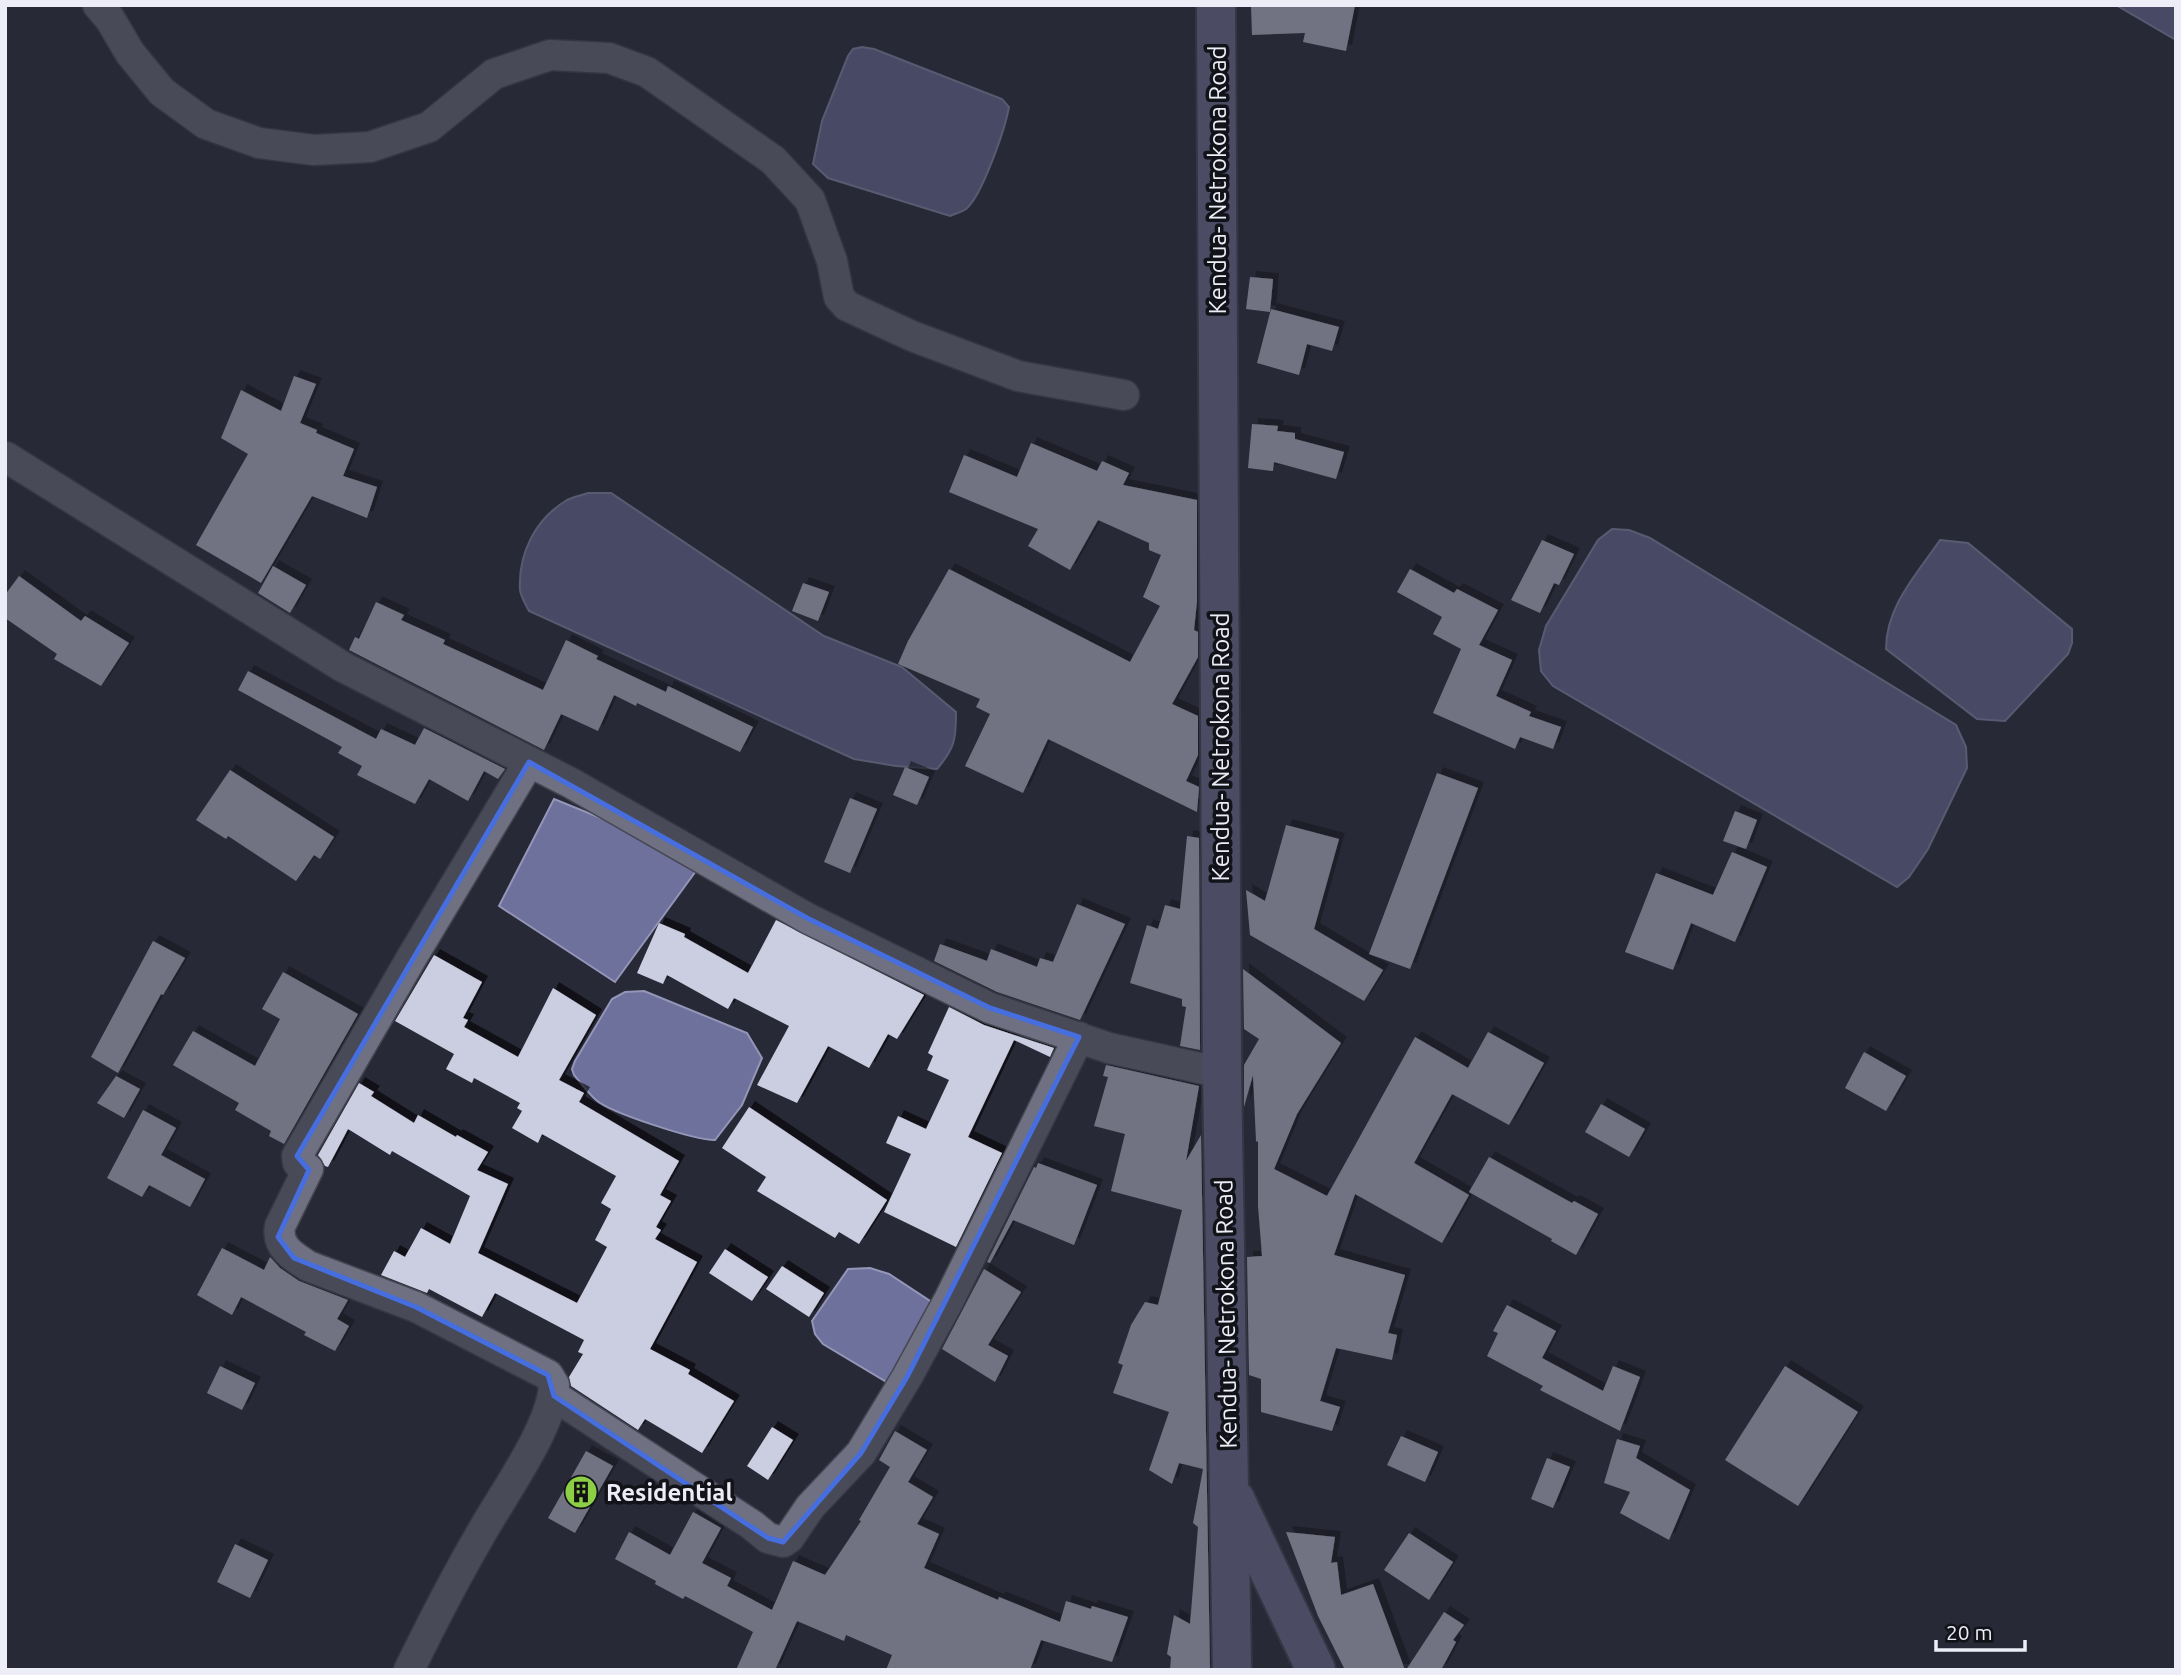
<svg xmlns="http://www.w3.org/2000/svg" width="2181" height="1675" font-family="Ubuntu,sans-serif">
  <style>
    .water { fill: #6f719d; stroke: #9496b8; stroke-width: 2 }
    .building { fill: #cbcde0; filter: url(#shadow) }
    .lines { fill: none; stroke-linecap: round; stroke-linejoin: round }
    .minor-casing { stroke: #464652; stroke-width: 33 }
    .secondary-casing { stroke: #464652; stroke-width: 42 }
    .minor { stroke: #6f7182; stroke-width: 30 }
    .secondary { stroke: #75779c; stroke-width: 38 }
    .marked { fill: none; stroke: #466ede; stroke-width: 5; stroke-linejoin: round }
    .labels { text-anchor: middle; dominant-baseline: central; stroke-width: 7; stroke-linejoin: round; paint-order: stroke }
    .street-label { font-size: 24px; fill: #ecedf6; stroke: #121219 }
    .poi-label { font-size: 24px; font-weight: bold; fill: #ecedf6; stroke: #121219; text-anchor: start }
  </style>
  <defs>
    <filter id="shadow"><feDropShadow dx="6" dy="-6" stdDeviation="0" flood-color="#0009"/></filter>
  </defs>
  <rect width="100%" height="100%" fill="#282937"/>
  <path class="water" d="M2116,5h60v35z
    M862,47l12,2 128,50 7,8c-4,22 -27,89 -43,102 -4,3 -12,5 -16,7l-122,-38 -15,-14 9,-43 26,-65 5,-7z
    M588,493h23l213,143 78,31 54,45c0,27 -1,36 -19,57l-41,-3 -42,-7 -325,-148c-3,-6 -8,-14 -9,-21 -2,-36 15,-71 47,-90 6,-3 14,-5 21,-7z
    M1612,529l17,1 21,8 306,187 10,22 1,21 -39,81 -19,28 -12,10 -344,-201 -12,-15 -2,-21 7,-24 52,-86z
    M1940,540l28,3 104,86v14l-4,11 -63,67 -28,-2 -91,-70c0,-43 31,-75 54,-109z
    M554,799l150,61 -89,122 -116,-76z
    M644,991l103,42 15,25 -20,47 -27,35c-21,0 -104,-27 -119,-40 -8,-7 -15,-17 -22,-25l-2,-6 3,-8 37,-62 13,-7z
    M870,1268l19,6 41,27 2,7 -42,76 -67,-40 -8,-10 -3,-13 36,-52z"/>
  <path class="building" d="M1251,5h104l-9,46 -43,-9 2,-9 -53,2z
    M1250,277l23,2 -3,33 -24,-3z
    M1271,309l68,18 -7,24 -25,-7 -8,31 -42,-12z
    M294,376l22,8 -16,39 17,7 -1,3 38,16 -11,27 34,11 -10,31 -55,-22 -51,87 -65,-38 52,-91 -27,-16 20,-48 40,21z
    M1252,424l26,2 -1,5 18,2v6l49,13 -8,27 -62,-17 -1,9 -25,-3z
    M1031,443l66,28 5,-10 27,12 -6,12 74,15v101l-3,29 4,2v25l-26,47 26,12v39l-12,26 13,6 -2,25 -149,-73 -25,54 -58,-27 25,-52 -14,-7 4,-8 -82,-35 10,-23 41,-72 181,93 30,-56 -17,-9 18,-42 -12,-5v-7l-51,-23 -28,50 -42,-24 10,-17 -89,-37 15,-37 53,22z
    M1542,540l32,14 -15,31 -5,-2 -14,30 -29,-13z
    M273,566l33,19 -16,28 -32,-20z
    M1410,569l44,24 3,-4 41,21 -19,35 33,15 -16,36 35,16 -2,4 32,11 -8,22 -33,-12 -5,12 -82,-36 28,-64 -28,-15 9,-17 -45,-25z
    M19,576l62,45 4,-5 44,27 -28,43 -47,-27 3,-5 -52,-36v-23z
    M803,583l26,9 -11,29 -26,-10z
    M376,602l28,13 -3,5 44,20 -2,4 100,46 23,-50 32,16 -2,3 70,33 2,-6 85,41 -13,25 -103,-49 -1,3 -22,-11 -16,36 -37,-17 -17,36 -195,-100 6,-13 4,2z
    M248,671l128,68 5,-10 34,16 9,-17 81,41 -7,10 -14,-8 -16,30 -39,-22 -14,25 -58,-29 5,-9 -24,-13 4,-6 -104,-57z
    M905,767l24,10 -12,28 -24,-10z
    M230,770l104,67 -14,22 -6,-4 -18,26 -68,-45 -2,3 -30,-19z
    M1437,773l41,15 -68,181 -41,-15z
    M850,798l27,11 -27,64 -26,-11z
    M1735,811l22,9 -11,29 -23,-8z
    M1286,825l53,14 -25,90 69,41 -19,31 -114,-66 -4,-45 19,11z
    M1187,836l12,2 1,212 -20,-4 6,-39 -4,-1v-7l-52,-16 17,-58 11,4 7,-24 15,4z
    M1732,852l35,15 -32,75 -44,-19 -18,47 -48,-18 31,-79 57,22z
    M1077,904l48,20 -45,96 -83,-28 -63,-31 6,-17 47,17 4,-12 46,18 3,-9 13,4z
    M776,920l148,75 -27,44 -9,-5 -19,34 -41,-22 -31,57 -40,-18 32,-59 -55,-28 -6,11 -61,-34 -4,9 -26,-11 22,-50 26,11 -1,3 64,36z
    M153,941l32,17 -22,37 -2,-1 -43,79 -27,-16z
    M434,955l48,27 -19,36 5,2 -4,7 54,30 35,-69 43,27 -37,65 25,13 -5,9 100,59 -19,34 11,6 -15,26 5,3 -6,9 42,23 -47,87 40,21 -2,4 46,27 -32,52 -57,-34 -7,11 -67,-44 -2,-9 14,-23 -5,-2 6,-12 -89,-47 -13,24 -53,-28 -2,4 -46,-18 13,-24 11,6 16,-29 29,16 20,-48 -78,-45 -2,4 -42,-26 -20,38 -3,-1 -7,-11 41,-72 15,9 -3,4 43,27 4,-8 38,22 1,-2 31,17 -11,18 31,14 -30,69 99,50 30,-56 -12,-7 16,-31 -10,-6 15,-27 -74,-42 -4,9 -26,-15 10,-17 -5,-3 3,-5 -46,-25 -2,5 -26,-14 8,-15 -59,-33z
    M1243,969l98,74 -44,71 -23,55 53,27 88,-159 53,31 20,-36 56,31 -35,62 -57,-31 -38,69 55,32 -27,48 -87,-49 -21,61 71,20 -17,58 9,2 -5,25 -56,-12 -16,53 20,6 -8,24 -71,-19v-33l-12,-4 -2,-118 15,-1 -4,-50v-64l-2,-1 -3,-66 -9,32v-42l15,-26 -15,-10z
    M283,972l75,42 -74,130 -15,-8 2,-5 -36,-21 4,-7 -66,-38 20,-34 62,35 25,-47 -18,-10z
    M949,1007l35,18 70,23 -4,9 -36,-17 -46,97 34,16 -46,94 -72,-35 27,-58 -25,-11 12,-27 28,13 23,-49 -22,-10 6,-14 -5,-3z
    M1864,1052l42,24 -20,35 -41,-23z
    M1106,1065l93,21 -13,75 15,-26 9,535h-40l1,-13 -4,-3 7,-39 16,9 8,-97 -5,-4 10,-54 -24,-6 -7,21 -23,-14 20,-58 -56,-19 10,-28 -5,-2 13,-38 14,-23 13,3 24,-95 -71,-19 14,-57 -31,-8 14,-49 -5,-1z
    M116,1076l24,13 -16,29 -27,-15z
    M1601,1104l44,25 -16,28 -44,-25z
    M749,1107l138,93 -28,44 -20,-12 -4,6 -78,-47 9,-14 -44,-29z
    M143,1110l33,18 -15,27 44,24 -15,28 -41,-22 -7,12 -35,-19z
    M1489,1157l83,46 2,-2 24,13 -22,41 -25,-14 1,-2 -83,-47z
    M1038,1163l59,22 -23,60 -61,-25 -23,43 -3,-1 47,-95 2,1z
    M222,1248l42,22 6,-13 10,11 19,13 49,19 -11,19 12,7 -14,25 -31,-16 2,-3 -65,-35 -9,18 -35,-20z
    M725,1249l43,28 -16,24 -43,-28z
    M782,1266l42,27 -15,24 -43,-28z
    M984,1269l37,23 -33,53 20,11 -13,26 -53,-33z
    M1507,1305l49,26 -14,27 61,33 10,-25 27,11 -20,54 -80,-41 3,-4 -56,-30 11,-23 -5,-2z
    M220,1366l35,17 -13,27 -35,-17z
    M1785,1366l73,46 -60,94 -73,-46z
    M772,1427l21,13 -25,40 -21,-14z
    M895,1431l32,19 -19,32 25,15 -16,27 22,10 -15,34 74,32 1,-3 61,25 6,-21 25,8 1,-3 36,11 -16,45 -71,-22 -11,30h-144l6,-15 -46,-20 -2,6 -47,-20 -22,49h-39l17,-38 -68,-36 -2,3 -28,-15 1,-3 -41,-22 14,-27 41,23 23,-43 28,16 -19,35 29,15 -4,8 45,24 21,-49 32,14 36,-54 -2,-1 31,-53 -11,-7z
    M1401,1436l37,16 -13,30 -38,-17z
    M1617,1439l23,7 -4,12 54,32 -21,50 -49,-27 10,-21 -26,-9z
    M586,1451l27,15 -38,67 -27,-15z
    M1547,1458l23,9 -17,41 -22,-9z
    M1286,1532l49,5 -4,26 6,-1 4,33 32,-11 32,86h-60l-27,-54z
    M1409,1533l44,29 -24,38 -45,-30z
    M235,1544l33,16 -18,38 -33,-16z
    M1444,1612l20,13 -11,15 3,2 -15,28h-35z"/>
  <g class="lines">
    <defs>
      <path id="minor" d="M98,5l12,14 20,34 32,39 44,32 53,19 55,7 56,-3 59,-20 65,-53 56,-19 59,3 38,14 126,88 37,40 22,61 7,36 8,9 65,30 106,40 106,19
        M6,457l337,210 228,116 236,135 183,90 119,40 113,25
        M554,1396l198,129 16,13 15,4 6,-4 21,-31 51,-54 46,-76 42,-77 130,-263
        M409,1670c22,-45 45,-90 70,-133 22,-40 73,-109 75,-152l-6,-10 -132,-68 -108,-41c-16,-10 -32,-20 -28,-40l28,-57 -10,-6 -1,-7 115,-199 117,-195"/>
      <path id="secondary" d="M1216,5l6,1068 10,597
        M1235,1499l81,171"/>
    </defs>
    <use href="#minor" class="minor-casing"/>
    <use href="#secondary" class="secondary-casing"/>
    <use href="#minor" class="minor"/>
    <use href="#secondary" class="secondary"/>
  </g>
  <path d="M0 0H2181V1675H0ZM529,762l278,156 183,90 89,29 -172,340 -46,76 -78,89 -15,-4 -214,-142 -6,-21 -132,-68 -122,-49 -16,-21 31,-67 -12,-14z" fill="#282937" fill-opacity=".55" fill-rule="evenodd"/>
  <path class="marked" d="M529,762l278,156 183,90 89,29 -172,340 -46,76 -78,89 -15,-4 -214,-142 -6,-21 -132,-68 -122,-49 -16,-21 31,-67 -12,-14z"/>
  <defs>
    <symbol id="building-disc" viewBox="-11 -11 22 22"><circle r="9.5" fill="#8cce45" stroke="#121219"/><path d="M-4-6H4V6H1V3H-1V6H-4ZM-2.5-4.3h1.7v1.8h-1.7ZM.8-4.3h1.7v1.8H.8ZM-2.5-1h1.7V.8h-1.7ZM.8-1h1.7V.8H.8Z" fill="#111"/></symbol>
  </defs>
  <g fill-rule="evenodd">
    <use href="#building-disc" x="562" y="1473" width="38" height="38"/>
  </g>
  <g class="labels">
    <g class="street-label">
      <text transform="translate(1217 180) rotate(-90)">Kendua- Netrokona Road</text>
      <text transform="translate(1220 747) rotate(-90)">Kendua- Netrokona Road</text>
      <text transform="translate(1226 1314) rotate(-91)">Kendua- Netrokona Road</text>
    </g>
    <g class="poi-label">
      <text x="606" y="1492">Residential</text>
    </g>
  </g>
  <rect width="2181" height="1675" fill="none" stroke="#ecedf6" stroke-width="14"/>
  <path d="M1936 1640v10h89v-10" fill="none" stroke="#ecedf6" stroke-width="3.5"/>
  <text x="1946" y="1640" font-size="21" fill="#ecedf6" stroke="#121219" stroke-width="5" paint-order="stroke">20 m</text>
</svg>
